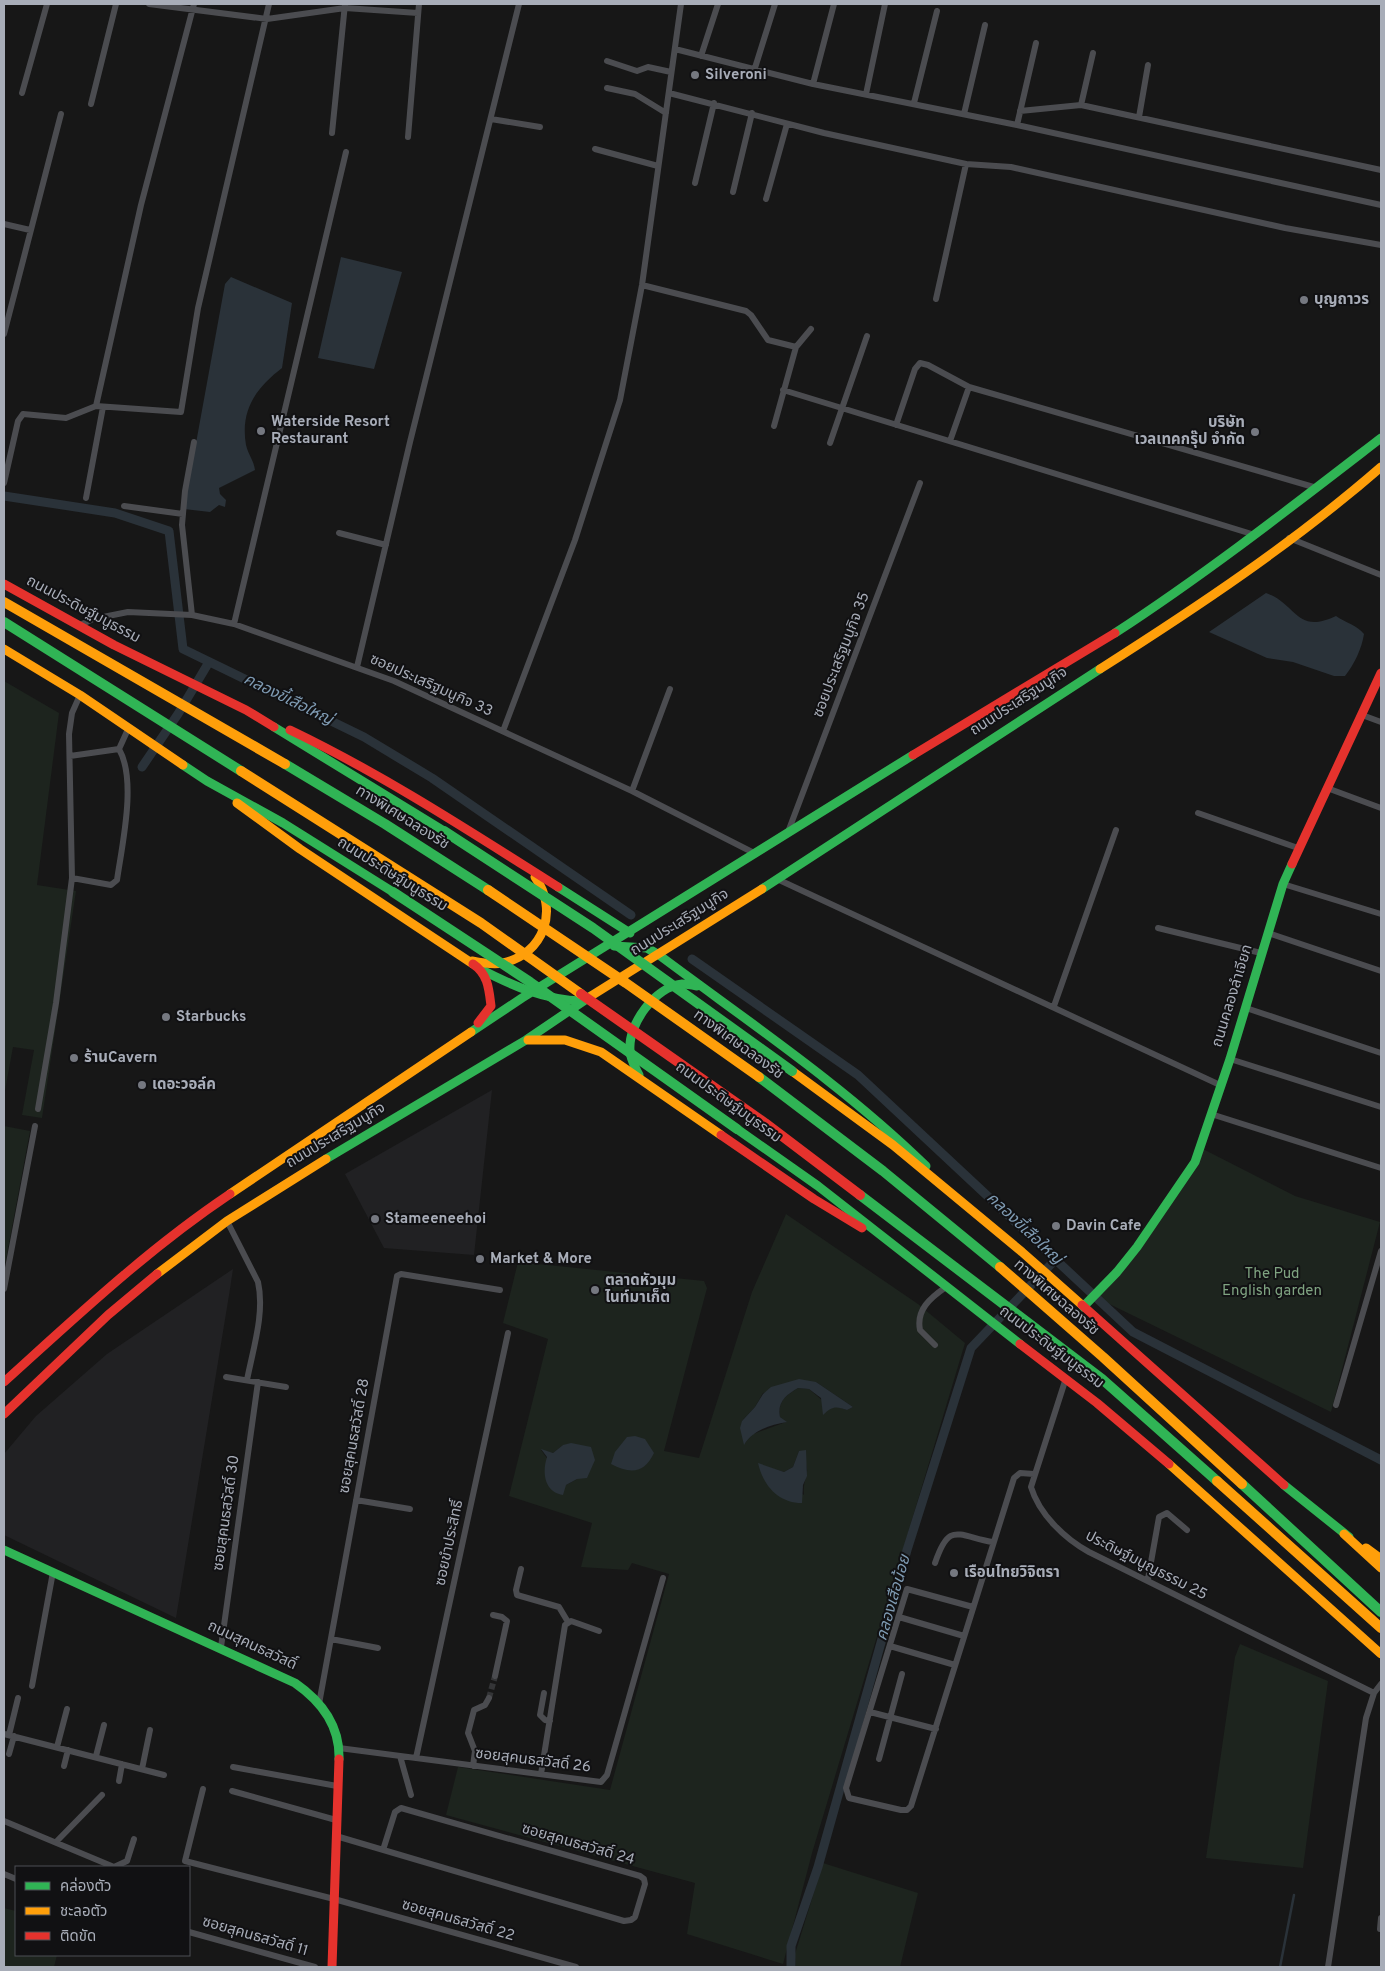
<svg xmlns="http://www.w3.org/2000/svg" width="1385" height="1971" font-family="Overpass,'Noto Sans Thai',sans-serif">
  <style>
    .built { fill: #212123 }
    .green { fill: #1d241e; fill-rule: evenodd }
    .water { fill: #2a3239 }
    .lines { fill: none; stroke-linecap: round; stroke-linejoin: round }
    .stream { stroke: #2a3239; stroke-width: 2.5 }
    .canal { stroke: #2a3239; stroke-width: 9 }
    .street-tunnel { stroke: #343537; stroke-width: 6; stroke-dasharray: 6 3; stroke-linecap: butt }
    .street { stroke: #4b4c50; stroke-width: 6 }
    .fast { stroke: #30b455; stroke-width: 9 }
    .slow { stroke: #ff9f0a; stroke-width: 9 }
    .jam { stroke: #e5322d; stroke-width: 9 }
    .fast-bridge { stroke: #30b455; stroke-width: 10 }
    .slow-bridge { stroke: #ff9f0a; stroke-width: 10 }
    .jam-bridge { stroke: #e5322d; stroke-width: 10 }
    .poi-dot { fill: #757880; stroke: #111113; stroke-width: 2 }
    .labels { text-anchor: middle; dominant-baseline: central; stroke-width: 4; stroke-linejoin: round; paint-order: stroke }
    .poi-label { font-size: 15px; font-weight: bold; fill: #a8adb8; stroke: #111113; text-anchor: start }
    .street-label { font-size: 15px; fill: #a8adb8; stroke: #111113 }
    .park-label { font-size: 15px; fill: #7fa381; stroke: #111113 }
    .water-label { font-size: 16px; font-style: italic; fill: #7f9bb3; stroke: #111113 }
  </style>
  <rect width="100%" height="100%" fill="#171717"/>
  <path class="built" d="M492,1090l-18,165 -90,-7 -39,-74z
    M233,1269l-3,20 -54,329 -172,-83v-81l32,-38 71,-62z"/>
  <path class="green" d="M4,681l55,32 -22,172 39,6 -34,227 -20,-3 12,-65 -21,-3 -9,49z
    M4,1126l26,5 -26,139z
    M1201,1148l94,48 85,26 -49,190 -234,-114z
    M786,1214l132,90 47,39 -153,510 -29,111 -96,-30 8,-51 -249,-68 12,-48 152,23 59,-216 -37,-11 -4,7 -47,-3 11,-44 -83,-27 39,-157 -45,-16 15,-61 186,19 3,7 -43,163 35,7 53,-166zM816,1382l37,25 -6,3 -11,-4 -5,2 -22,-19 -11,-1c-12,7 -21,14 -18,29l6,5 -33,12 -9,10 -2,-23 13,-14 8,-14zM563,1445l14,34 -11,6 -25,-35 12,3zM799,1451c16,25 3,21 5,44l-46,-31 26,8 9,-5z
    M1240,1644l88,37 -25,187 -97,-10 29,-201z
    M823,1863l95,30 -18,74h-104l-1,-13z
    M4,1908l12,3v44h41l-3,12h-50z"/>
  <path class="water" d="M341,257l61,15 -28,97 -56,-11z
    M231,277l61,26 -10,65c-26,20 -42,42 -36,77 2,9 8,16 9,25l-36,18 1,6 6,6 -1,7 -6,-2 -9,7 -26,-3 41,-225z
    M1266,593c31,11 30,42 70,23 10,7 21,9 28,18 -2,14 -10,31 -19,42h-11l-41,-14 -26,-4 -58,-26z
    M799,1379l17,3 37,25 -6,3c-11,-4 -15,-4 -24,5l-2,-17 -12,-9 -11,-1c-12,7 -21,14 -18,29l7,5c-17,3 -34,8 -43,23l-4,-17 2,-7 13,-14 8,-13 8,-7z
    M635,1436l10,3 9,14c-10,21 -24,21 -43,11l4,-12 12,-15z
    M571,1443l20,4 4,13 -8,18 -10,1 -11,6 -3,10c-19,-3 -21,-23 -16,-38l-6,-8 12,4 10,-8z
    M806,1450l1,26 -4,9 -1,18c-24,0 -39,-18 -44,-40l26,9 9,-5 6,-16z"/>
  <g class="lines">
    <path class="stream" d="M1280,1967l14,-72"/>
    <path class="canal" d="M4,496l111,17 54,18 14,118 181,88 68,41 199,137
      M142,767l36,-53 31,-52
      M692,959l166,116 275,257 248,128
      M791,1967v-21l27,-79 89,-317 64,-202 84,-88"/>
    <path class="street-tunnel" d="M489,1698l6,-22"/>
    <path class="street" d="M149,4l118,15 78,-11 73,5
      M675,49l138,35 204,41 364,80
      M701,56l17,-52
      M607,61l30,10 11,-4 23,5
      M754,71l21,-67
      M813,84l21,-80
      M607,88l28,6 31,19
      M22,93l25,-89
      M669,93l155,40 142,31 45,3 274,61 96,17
      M866,94l19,-90
      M914,103l23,-92
      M91,104l25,-100
      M1081,105l12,-52
      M1020,111l61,-6 300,65
      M964,114l21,-89
      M1139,117l9,-52
      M491,119l49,8
      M1017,125l19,-82
      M332,133l13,-129
      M408,137l11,-133
      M595,149l63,17
      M695,183l19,-80
      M733,192l19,-79
      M766,199l21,-75
      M4,224l26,6
      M642,285l104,26 5,4 17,25 28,7
      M936,299l30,-135
      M4,334l57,-220
      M783,390l472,145
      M96,406l45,-201 53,-201
      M896,425l19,-56 5,-6 8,2 41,22 348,101
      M774,426l22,-79 15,-18
      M950,441l19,-54
      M830,443l37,-107
      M4,483l14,-62 5,-7 43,4 30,-12 85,6 17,-104 71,-304
      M86,498l17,-91
      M124,506l59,8
      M339,533l47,12
      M1289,538l92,37
      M192,615l-10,-90 3,-34 9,-49
      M234,624l112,-472
      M78,626l15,-7 35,-7 64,3 42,9 160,57 238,110 124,63
      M357,667l53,-225 109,-438
      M1362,715l19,7
      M503,731l72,-191 45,-140 22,-115 39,-281
      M70,756l49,-7
      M1327,788l54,20
      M632,791l38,-102
      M1198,813l100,35
      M788,832l132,-349
      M72,878l39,7 6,-5c5,-35 20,-100 2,-131l10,-22
      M777,879l443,206
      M1283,884l98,30
      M1158,928l103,25
      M1268,933l113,38
      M1054,1006l62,-176
      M1246,1008l135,45
      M1230,1059l151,48
      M38,1109l18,-106 16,-125 -3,-144 3,-21 8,-18
      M1211,1114l170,54
      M227,1221l31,61c7,31 -5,67 -11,98
      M4,1289l31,-163
      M935,1345l-15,-15c-4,-20 10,-32 26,-43
      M226,1377l60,10
      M1066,1378l-35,109c8,27 34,52 58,65l285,141
      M1336,1405l45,-154
      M356,1500l54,9
      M935,1563c14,-41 21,-28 57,-21
      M521,1569l-5,21 1,5 42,12 9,15
      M1148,1579l11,-62 8,-4 20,17
      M973,1607l-66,-18 -61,199 3,10 52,12h6l4,-4 103,-328 6,-5 14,1
      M493,1615l9,2 5,4 -12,55
      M899,1617l65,19
      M331,1639l47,9
      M890,1646l65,19
      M221,1647l37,-265
      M32,1686l21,-114
      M544,1693l-4,22 5,5 5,1
      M319,1704l78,-428 4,-2 99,16
      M870,1712l66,17
      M4,1734l160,41
      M9,1735l9,-37
      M57,1747l10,-38
      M339,1748l262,34 6,-7 56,-197
      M9,1754l5,-18
      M96,1756l8,-31
      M400,1756l11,39
      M416,1758l92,-425
      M879,1759l23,-85
      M64,1766l4,-16
      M473,1766l2,-15 -7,-18 6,-23 11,-5 4,-7
      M233,1767l104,19
      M142,1769l8,-39
      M541,1774l24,-149 6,-4 28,10
      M119,1781l3,-17
      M203,1789l-18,72 149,38 242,68
      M232,1791l104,29
      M4,1821l110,46
      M336,1836l288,85 7,-1 4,-3 10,-33 -1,-5 -4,-3 -239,-68 -6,4 -12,38
      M56,1842l46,-47
      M114,1867l13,-6 7,-22
      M4,1874l12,5
      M1380,1929l1,-11
      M189,1932l126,35
      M1328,1967l38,-249 8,-25 7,-9"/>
    <path class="fast" d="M1115,633c92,-60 179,-128 266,-195
      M274,727l170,104
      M183,765l24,16 76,42 110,69
      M558,887l72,46
      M762,889l338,-220
      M614,946l33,2 12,7c91,68 185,131 267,211
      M480,969c33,17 65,31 102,32
      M471,1032l51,-34 391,-243
      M639,1075c-4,-8 -9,-16 -9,-25 -2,-26 25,-63 52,-66 5,0 10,1 15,2
      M737,1129l81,57 202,158
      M326,1159l200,-119 65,-44
      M1083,1307l34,-35 20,-25 58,-85 35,-103 53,-175 9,-20
      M1284,1485l65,52
      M4,1550l291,133c26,18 45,43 44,76"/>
    <path class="slow" d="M4,649l76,46 103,70
      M1100,669c96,-61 195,-127 281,-202
      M237,803l63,46 173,115
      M472,961c10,2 21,4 31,2 41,-9 56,-53 32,-86
      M591,996l171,-107
      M528,1040h37l36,12 120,83
      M792,1071l101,74 129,107 60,53
      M230,1194l241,-162
      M157,1274l70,-53 99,-62
      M1169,1464l212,190
      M1344,1534l37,34
      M1366,1548l15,11"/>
    <path class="jam" d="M4,584l110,61 132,65 28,17
      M290,730c94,45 181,102 268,157
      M913,755l202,-122
      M1292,864l89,-191
      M473,964c15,10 16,25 18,42l-13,17
      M721,1135l93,64 48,29
      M1082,1305l202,180
      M1020,1344l77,59 72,61
      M4,1382c73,-66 144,-133 226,-188
      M4,1414l104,-99 49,-41
      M332,1967l7,-208"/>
    <path class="fast-bridge" d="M4,622l237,149
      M285,764l100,60 103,66
      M444,831l149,97 199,143
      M393,892l137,90 207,147
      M759,1077l124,94 117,96
      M860,1195l242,184 115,102
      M1242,1484l139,128"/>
    <path class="slow-bridge" d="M4,602l281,162
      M241,771l240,152 100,71
      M488,890l138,93 133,94
      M1000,1267l103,90 139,127
      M1217,1481l164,147"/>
    <path class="jam-bridge" d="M581,994l184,129 95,72"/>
  </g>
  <g class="poi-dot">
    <circle cx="695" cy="75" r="5"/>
    <circle cx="1304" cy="300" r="5"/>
    <circle cx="261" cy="431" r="5"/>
    <circle cx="1255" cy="432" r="5"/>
    <circle cx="166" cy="1017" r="5"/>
    <circle cx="74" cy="1058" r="5"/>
    <circle cx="142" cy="1085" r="5"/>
    <circle cx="375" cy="1219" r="5"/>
    <circle cx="1056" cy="1226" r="5"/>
    <circle cx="480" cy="1259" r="5"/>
    <circle cx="595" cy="1290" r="5"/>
    <circle cx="954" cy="1573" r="5"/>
  </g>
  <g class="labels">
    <g class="poi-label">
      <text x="705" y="75">Silveroni</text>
      <text x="1314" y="300">บุญถาวร</text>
      <text x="271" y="422">Waterside Resort<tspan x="271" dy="17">Restaurant</tspan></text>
      <text x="1245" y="423" text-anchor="end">บริษัท<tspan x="1245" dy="17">เวลเทคกรุ๊ป จำกัด</tspan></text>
      <text x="176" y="1017">Starbucks</text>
      <text x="84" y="1058">ร้านCavern</text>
      <text x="152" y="1085">เดอะวอล์ค</text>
      <text x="385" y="1219">Stameeneehoi</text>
      <text x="1066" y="1226">Davin Cafe</text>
      <text x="490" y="1259">Market &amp; More</text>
      <text x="605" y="1281">ตลาดหัวมุม<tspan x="605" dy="17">ไนท์มาเก็ต</tspan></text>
      <text x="964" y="1573">เรือนไทยวิจิตรา</text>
    </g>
    <g class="street-label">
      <text transform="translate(83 610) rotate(28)">ถนนประดิษฐ์มนูธรรม</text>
      <text transform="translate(842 655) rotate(-69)">ซอยประเสริฐมนูกิจ 35</text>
      <text transform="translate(431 686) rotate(24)">ซอยประเสริฐมนูกิจ 33</text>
      <text transform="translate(1019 702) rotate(-33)">ถนนประเสริฐมนูกิจ</text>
      <text transform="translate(402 818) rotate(32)">ทางพิเศษฉลองรัช</text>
      <text transform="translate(392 875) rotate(32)">ถนนประดิษฐ์มนูธรรม</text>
      <text transform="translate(680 923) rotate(-32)">ถนนประเสริฐมนูกิจ</text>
      <text transform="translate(1233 996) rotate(-73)">ถนนคลองลำเจียก</text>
      <text transform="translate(738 1045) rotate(36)">ทางพิเศษฉลองรัช</text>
      <text transform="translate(728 1103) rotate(36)">ถนนประดิษฐ์มนูธรรม</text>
      <text transform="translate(336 1136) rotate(-31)">ถนนประเสริฐมนูกิจ</text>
      <text transform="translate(1056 1298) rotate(41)">ทางพิเศษฉลองรัช</text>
      <text transform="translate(1051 1348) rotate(37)">ถนนประดิษฐ์มนูธรรม</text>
      <text transform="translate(355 1436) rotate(-80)">ซอยสุคนธสวัสดิ์ 28</text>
      <text transform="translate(227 1513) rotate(-82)">ซอยสุคนธสวัสดิ์ 30</text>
      <text transform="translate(450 1543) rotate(-78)">ซอยขำประสิทธิ์</text>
      <text transform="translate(1146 1566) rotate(27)">ประดิษฐ์มนูญธรรม 25</text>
      <text transform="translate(252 1646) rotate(25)">ถนนสุคนธสวัสดิ์</text>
      <text transform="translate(533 1761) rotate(7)">ซอยสุคนธสวัสดิ์ 26</text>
      <text transform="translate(578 1845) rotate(16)">ซอยสุคนธสวัสดิ์ 24</text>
      <text transform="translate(458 1921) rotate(16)">ซอยสุคนธสวัสดิ์ 22</text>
      <text transform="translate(255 1937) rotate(16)">ซอยสุคนธสวัสดิ์ 11</text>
    </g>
    <g class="park-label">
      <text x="1272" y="1274">The Pud<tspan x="1272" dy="17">English garden</tspan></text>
    </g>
    <g class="water-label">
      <text transform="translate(288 700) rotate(26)">คลองขี้เสือใหญ่</text>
      <text transform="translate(1024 1229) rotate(43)">คลองขี้เสือใหญ่</text>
      <text transform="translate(894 1598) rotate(-74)">คลองเสือน้อย</text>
    </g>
  </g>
  <rect width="1385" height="1971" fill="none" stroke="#a8adb8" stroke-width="10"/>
  <rect x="15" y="1866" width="175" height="90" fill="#111113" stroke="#4d4f55"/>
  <rect x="25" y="1882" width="25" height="8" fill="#30b455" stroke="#4d4f55"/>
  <text x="60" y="1891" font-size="15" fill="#a8adb8">คล่องตัว</text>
  <rect x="25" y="1907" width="25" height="8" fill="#ff9f0a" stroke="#4d4f55"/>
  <text x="60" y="1916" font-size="15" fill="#a8adb8">ชะลอตัว</text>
  <rect x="25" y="1932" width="25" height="8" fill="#e5322d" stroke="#4d4f55"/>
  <text x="60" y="1941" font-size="15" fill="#a8adb8">ติดขัด</text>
</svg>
